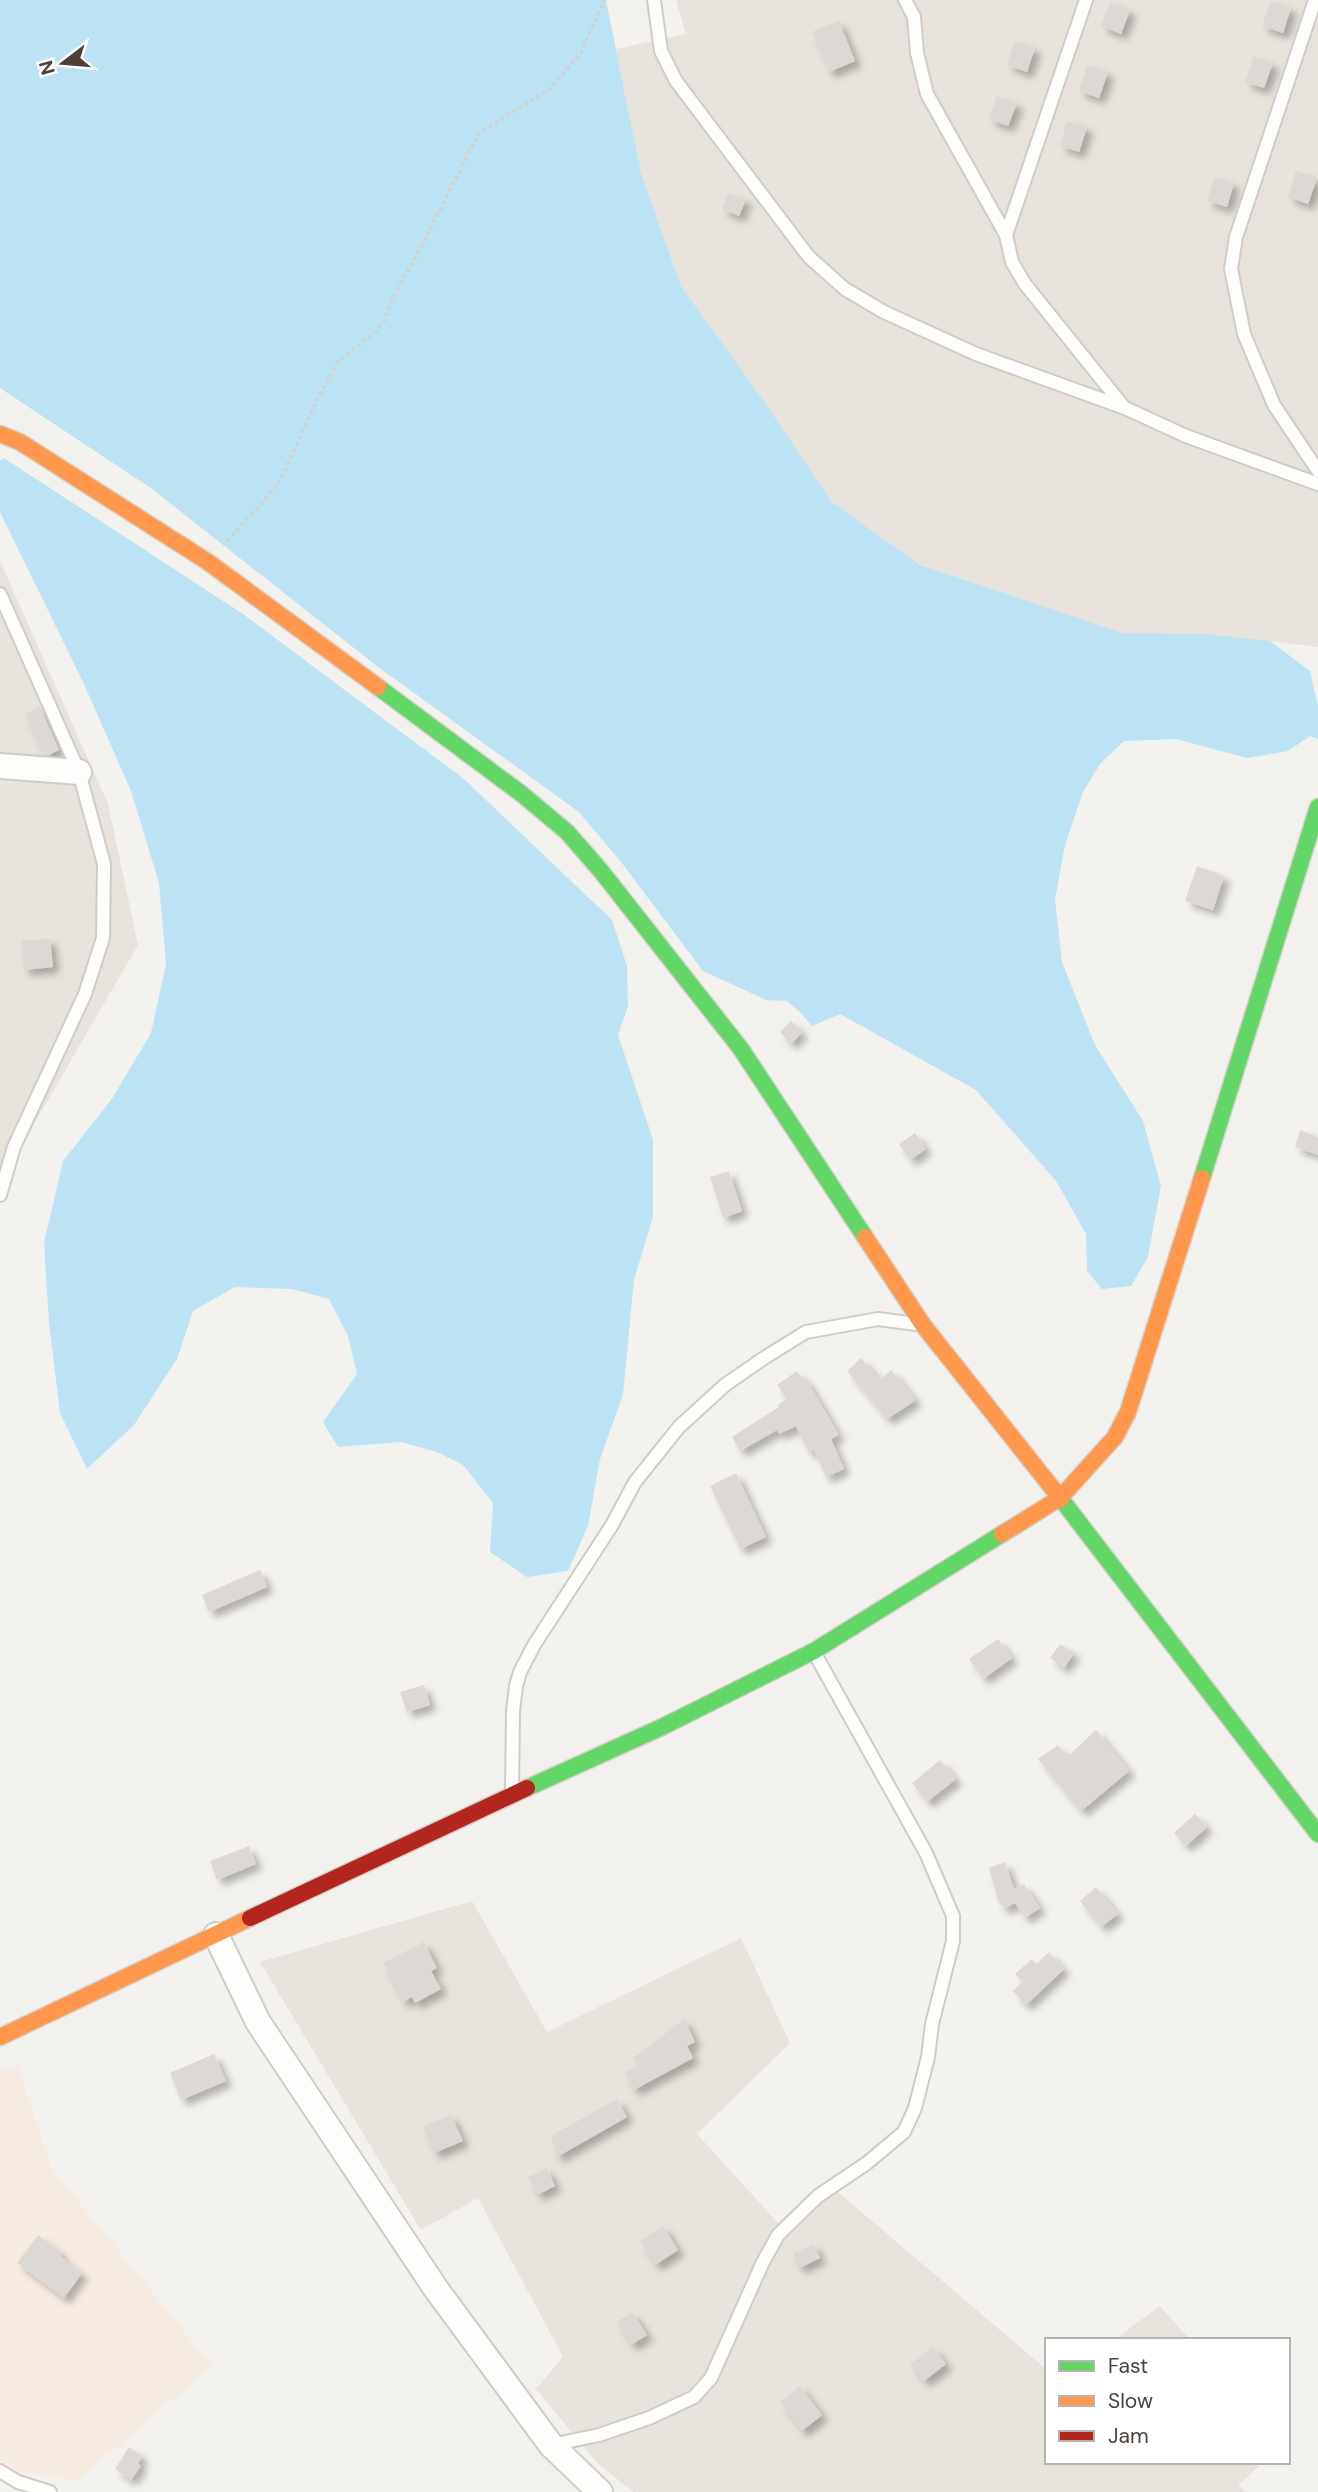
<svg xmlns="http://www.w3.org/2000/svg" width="1318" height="2492" font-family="'DM Sans',sans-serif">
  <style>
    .residential { fill: #e7e2db }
    .commercial { fill: #f6ebe0 }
    .water { fill: #bce3f3 }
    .building { fill: #dcd8d4; filter: url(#shadow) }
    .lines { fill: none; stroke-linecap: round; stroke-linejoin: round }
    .lane-casing { stroke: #cfccc8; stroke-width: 16 }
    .street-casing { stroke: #cfccc8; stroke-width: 28 }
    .fast-casing { stroke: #d6d0c7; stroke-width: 19 }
    .slow-casing { stroke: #d6d0c7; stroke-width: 19 }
    .jam-casing { stroke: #d6d0c7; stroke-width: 19 }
    .path { stroke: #d3d1cc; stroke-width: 3.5; stroke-dasharray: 3.5 3.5; stroke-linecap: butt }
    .lane { stroke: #fdfdfc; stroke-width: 12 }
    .street { stroke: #fdfdfc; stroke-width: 24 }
    .fast { stroke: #63d668; stroke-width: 16 }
    .slow { stroke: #ff974d; stroke-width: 16 }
    .jam { stroke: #b3261e; stroke-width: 16 }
  </style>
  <defs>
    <filter id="shadow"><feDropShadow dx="6" dy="6" stdDeviation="3.5" flood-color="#0004"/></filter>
  </defs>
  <rect width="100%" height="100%" fill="#f3f1ee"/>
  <path class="residential" d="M676,0h642v647l-48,-6 -147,-8 -203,-68 -88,-63 -68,-101 -83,-115 -40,-113 -25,-124 70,-15z
    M0,561l108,243 30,141 -104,179 -34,66z
    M472,1901l75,131 194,-94 49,105 -93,91 81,89 60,-31 209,178v92h217l-26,23 7,7h-611l-35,-27 -63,-76 27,-32 -85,-159 -57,32 -161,-268z
    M1160,2306l30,34h-76z"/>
  <path class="commercial" d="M17,2065l35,104 160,197 -135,115 -58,-9 -19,-11v-389z"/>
  <path class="water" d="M0,0h606l35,173 40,113 83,115 68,101 88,63 203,68 83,1 64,7 40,30 8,35v33l-8,-3 -22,15 -41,7 -71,-19 -52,2 -24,23 -17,28 -18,53 -10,55 7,62 33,83 48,76 18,65 -13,71 -17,29 -29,3 -15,-18 -1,-37 -30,-53 -80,-91 -136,-76 -28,12 -11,-13 -14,-12 -21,-1 -63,-29 -82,-109 -42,-50 -201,-145 -226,-178 -152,-101z
    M4,458l239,156 221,165 148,141 15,46 1,40 -10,29 35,105v77l-19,63 -11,115 -23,64 -12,67 -20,45 -41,6 -37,-25 3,-49 -30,-38 -26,-13 -36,-10 -63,5 -15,-25 34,-48 -9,-38 -19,-37 -37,-10 -57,-2 -42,24 -16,48 -43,66 -47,44 -27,-56 -11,-90 -5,-80 19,-82 48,-61 40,-67 15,-69 -7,-81 -28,-92 -48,-109 -83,-170v-52z"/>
  <path class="building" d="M1271,1l20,7 -8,25 -21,-7z
    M1110,2l20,8 -9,24 -20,-8z
    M839,21l16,40 -26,11 -17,-40z
    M1015,41l20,7 -8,24 -20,-7z
    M1254,56l19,7 -9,25 -19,-6z
    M1087,65l21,7 -9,26 -20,-7z
    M997,96l20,7 -9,23 -19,-7z
    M1067,121l20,6 -8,25 -19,-6z
    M1296,171l21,7 -9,26 -20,-7z
    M1214,177l20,6 -7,24 -20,-6z
    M728,193l18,6 -7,17 -17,-7z
    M40,707l19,43 -10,5 -6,-1 -18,-40z
    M1197,866l27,10 -11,34 -28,-9z
    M50,939l3,28 -29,3 -3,-29z
    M791,1021l11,11 -11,12 -11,-12z
    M1300,1130l18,7v18l-23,-8z
    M915,1133l11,16 -16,11 -11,-16z
    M729,1171l13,40 -19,7 -13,-41z
    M861,1358l19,22 11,-10 25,30 -29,19 -40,-48z
    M797,1371l6,9 3,-1 33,56 -8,4 13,30 -18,8 -12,-27 -5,3 -13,-27 -17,8 -2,-4 -37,21 -8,-14 47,-30 -2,-2 10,-6 -10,-14z
    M736,1473l30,64 -26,12 -30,-63z
    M260,1570l7,17 -58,25 -7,-17z
    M998,1639l14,19 -29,21 -14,-20z
    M1060,1644l14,9 -10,15 -14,-10z
    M424,1685l6,20 -23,7 -7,-20z
    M1096,1730l33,41 -48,40 -43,-52 20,-14 9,12z
    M940,1760l16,19 -29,23 -15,-19z
    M1195,1814l12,13 -21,19 -12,-13z
    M249,1846l7,18 -39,16 -7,-19z
    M1005,1862l9,27 10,-5 16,24 -15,10 -10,-15 -11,6 -4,-7 -1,1 -10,-35z
    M1096,1887l22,27 -17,13 -21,-26z
    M424,1942l13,26 -6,3 10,18 -26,14 -3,-6 -9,5 -20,-39z
    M1049,1952l15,17 -38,36 -13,-14 9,-9 -7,-8 17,-15 4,5z
    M684,2019l11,23 -8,4 6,12 -59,32 -9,-17 13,-8 -5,-7z
    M214,2054l12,27 -45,19 -11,-27z
    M617,2099l10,18 -70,40 -6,-21z
    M451,2115l12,26 -29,12 -11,-26z
    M547,2168l8,18 -18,9 -9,-18z
    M663,2226l15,24 -23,15 -15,-24z
    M38,2235l24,18 -2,3 22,17 -18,25 -47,-35z
    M814,2244l6,14 -21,10 -6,-15z
    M632,2312l15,23 -16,10 -14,-23z
    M933,2347l13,17 -22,17 -14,-17z
    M800,2386l22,29 -20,16 -22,-29z
    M129,2447l13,9 -4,7 3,3 -10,14 -16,-11z"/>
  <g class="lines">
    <defs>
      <path id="lane" d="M654,0l7,51 15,30 133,176 36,32 39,23 92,42 149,54 61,28 132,48
        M905,0l9,17 3,36 10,41 79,141 6,27 13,22 98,122
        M1315,0l-79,237 -5,32 13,65 30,71 44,66
        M1006,235l80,-235
        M0,594l79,178 25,92 -1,74 -18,56 -71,153 -14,48
        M512,1790l1,-79 3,-25 4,-14 14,-27 78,-120 23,-43 44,-55 46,-42 39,-27 42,-26 72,-13 38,5
        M551,2445l48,-10 50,-17 45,-21 17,-19 52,-116 15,-27 40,-39 49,-33 37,-31 11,-24 13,-51 4,-33 21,-83v-25l-27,-63 -111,-199
        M0,2471l18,11 32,10"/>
      <path id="street" d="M0,766l79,6
        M216,1935l42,87 178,267 115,156 49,47"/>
      <path id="fast" d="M378,687l145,108 44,37 34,39 140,178 124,188
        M1202,1178l116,-371
        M1061,1499l257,335
        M527,1788l135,-61 152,-76 188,-117"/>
      <path id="slow" d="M0,434l20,8 188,120 170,125
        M865,1237l58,88 138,174
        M1002,1534l58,-36 55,-61 13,-25 74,-234
        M0,2037l250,-119"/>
      <path id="jam" d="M250,1918l277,-130"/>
    </defs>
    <use href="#lane" class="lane-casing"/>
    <use href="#street" class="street-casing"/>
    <use href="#fast" class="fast-casing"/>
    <use href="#slow" class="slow-casing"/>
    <use href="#jam" class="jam-casing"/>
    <path class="path" d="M227,541l38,-41 16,-21 37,-81 20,-36 38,-30 8,-11 9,-24 23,-40 63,-124 72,-45 30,-36 23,-52"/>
    <use href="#lane" class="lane"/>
    <use href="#street" class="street"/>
    <use href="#fast" class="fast"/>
    <use href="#slow" class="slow"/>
    <use href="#jam" class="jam"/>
  </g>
  <rect x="1045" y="2338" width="245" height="126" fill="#ffffff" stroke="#b7b3af" stroke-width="2"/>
  <rect x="1059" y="2361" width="35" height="10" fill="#63d668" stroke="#b7b3af" stroke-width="2"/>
  <text x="1108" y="2373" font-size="21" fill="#4b4138">Fast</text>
  <rect x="1059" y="2396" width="35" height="10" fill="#ff974d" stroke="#b7b3af" stroke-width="2"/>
  <text x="1108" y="2408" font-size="21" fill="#4b4138">Slow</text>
  <rect x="1059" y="2431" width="35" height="10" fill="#b3261e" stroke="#b7b3af" stroke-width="2"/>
  <text x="1108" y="2443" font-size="21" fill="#4b4138">Jam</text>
  <g transform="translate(63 63) rotate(254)" stroke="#ffffff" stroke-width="5" paint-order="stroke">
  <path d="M0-5L12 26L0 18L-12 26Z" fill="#4b4138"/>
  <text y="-10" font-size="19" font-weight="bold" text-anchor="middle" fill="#4b4138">N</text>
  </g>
</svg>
